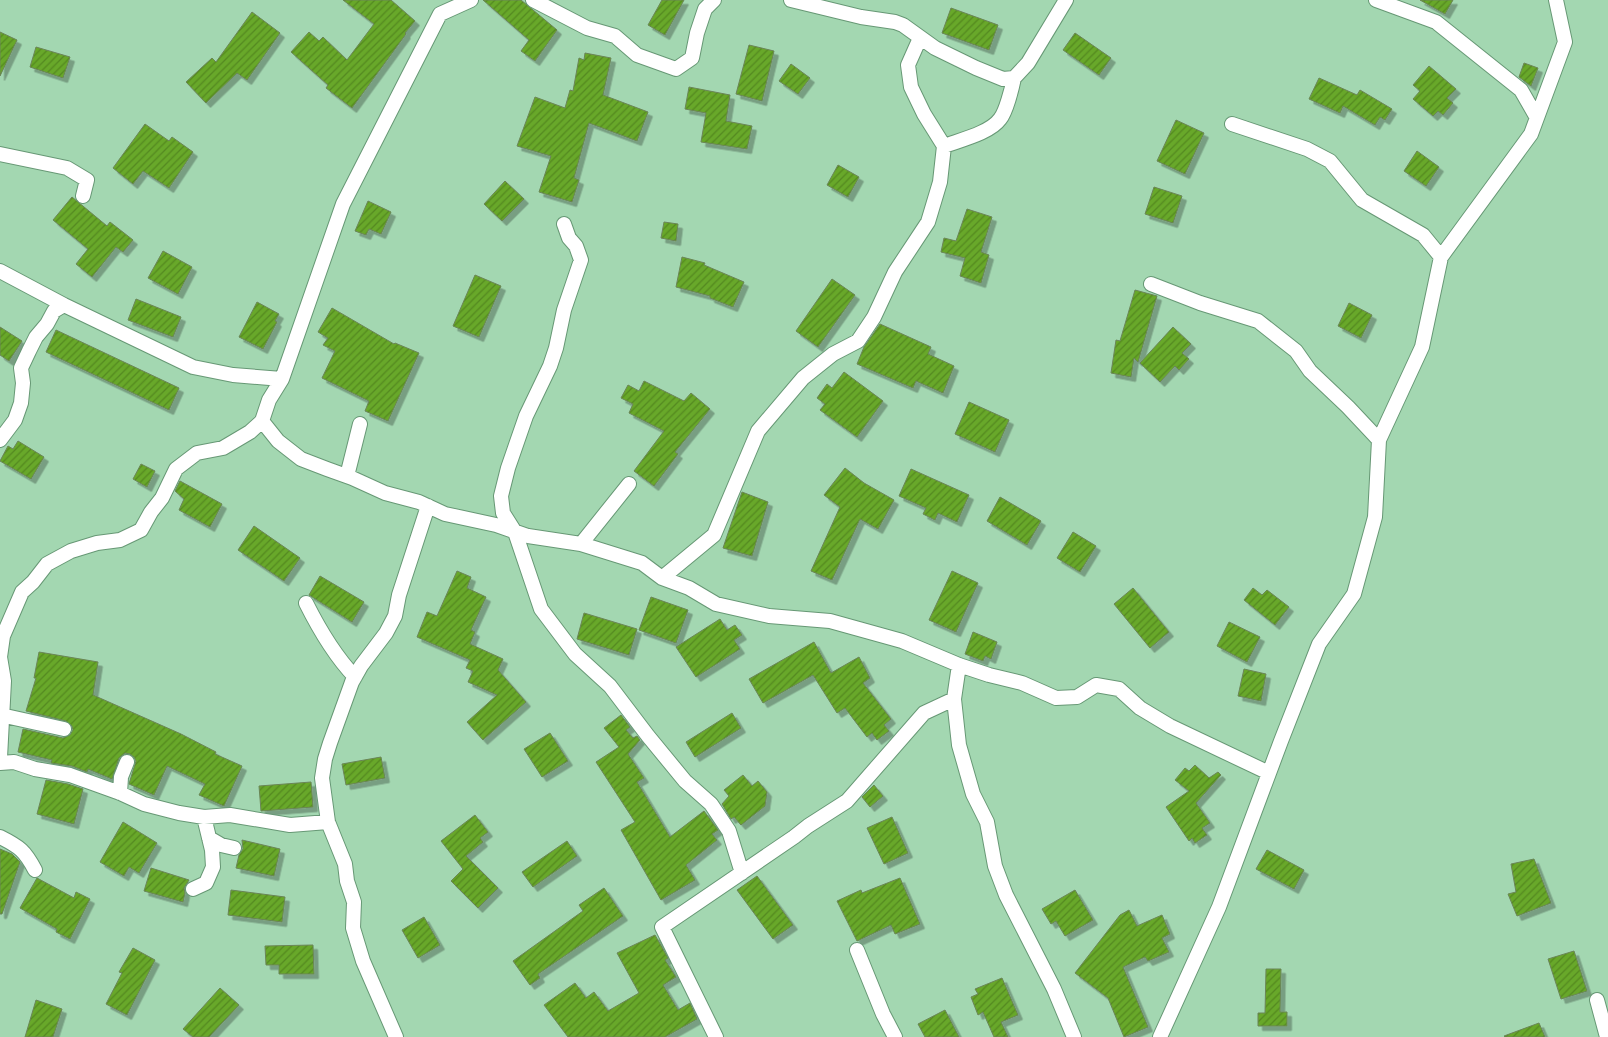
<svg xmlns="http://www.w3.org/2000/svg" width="1608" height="1037" font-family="'IBM Plex Serif',serif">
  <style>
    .building { fill: url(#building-hatch); stroke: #6a8557; filter: url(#shadow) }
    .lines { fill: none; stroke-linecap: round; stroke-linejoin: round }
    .minor-casing { stroke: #679875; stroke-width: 16 }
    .minor { stroke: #fff; stroke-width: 14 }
  </style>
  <defs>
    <pattern id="building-hatch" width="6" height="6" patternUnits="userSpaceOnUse" patternTransform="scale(1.25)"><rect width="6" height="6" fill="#68a829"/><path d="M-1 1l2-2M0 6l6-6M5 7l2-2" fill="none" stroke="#548922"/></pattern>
    <filter id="shadow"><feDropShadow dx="4.5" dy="4.5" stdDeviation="0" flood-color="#0004"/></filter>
  </defs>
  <rect width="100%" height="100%" fill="#a3d7b1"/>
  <path class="building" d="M343,0h48l24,21 -10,12 1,1 -54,74 -26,-20 2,-3 -37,-33 18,-20 10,9 4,-4 24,23 27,-36z
    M483,0h38l36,30 -22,31 -14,-10 8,-11z
    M662,0h22l-19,35 -17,-10z
    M1420,0h33l-8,14z
    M951,8l47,17 -9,25 -47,-17z
    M252,12l28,21 -33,47 -10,-7 -31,30 -20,-21 26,-24 4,4z
    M0,32l17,8 -17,36z
    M1075,33l36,25 -12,17 -36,-25z
    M749,45l25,6 -12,50 -26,-7z
    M36,47l34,10 -7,21 -33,-11z
    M585,53l26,5 -8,37 45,17 -11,29 -48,-18 -15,55 5,2 -7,22 -33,-10 12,-36 -34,-10 18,-49 30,11 5,-18 3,1 6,-33 5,2z
    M1524,63l14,5 -7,18 -12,-9z
    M791,64l19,14 -12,16 -19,-13z
    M1429,66l27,23 -9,9 6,5 -10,12 -5,-4 -5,5 -20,-17 7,-8 -7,-6z
    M1319,78l38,17 3,-5 32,19 -7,11 -5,-3 -5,8 -32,-19 -3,7 -31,-14z
    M689,87l41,8 -4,26 26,5 -5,23 -46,-7 5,-29 -21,-4z
    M1176,120l28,13 -19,41 -28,-13z
    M145,124l24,17 3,-4 21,15 -24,36 -26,-17 -10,13 -20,-16z
    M1417,151l22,16 -13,19 -22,-15z
    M838,165l21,12 -11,20 -21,-12z
    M505,181l19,18 -22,22 -18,-17z
    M1154,187l28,9 -9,27 -28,-9z
    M72,197l35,29 3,-4 23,18 -10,12 -7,-5 -24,30 -16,-13 12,-15 -35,-29z
    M368,201l23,11 -10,22 -12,-5 -3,6 -11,-4z
    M967,209l25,8 -11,35 8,3 -8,28 -21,-7 5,-18 -24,-6 3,-14 12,3z
    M664,222l14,2 -2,17 -15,-3z
    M163,251l29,16 -14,27 -30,-16z
    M682,257l23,6 -1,2 40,17 -11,25 -23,-9v-2l-34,-9z
    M475,275l26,11 -22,51 -26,-11z
    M832,279l23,16 -37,52 -22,-16z
    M1135,290l22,6 -19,66 -4,-4 -3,19 -20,-4 5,-33 4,1z
    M136,299l45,18 -8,20 -45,-17z
    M257,302l22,12 -4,7 2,1 -14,27 -24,-12z
    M1349,303l23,12 -11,23 -23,-12z
    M332,308l62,36 1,-1 24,10 -31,68 -23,-10 4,-10 -47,-23 13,-27 -12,-6 5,-7 -10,-6z
    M880,324l51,23 -3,7 26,12 -11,27 -27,-12 -3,7 -56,-24 7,-17z
    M0,327l22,14 -13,20 -9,-6z
    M1173,327l18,17 -9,9 7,6 -10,11 -4,-4 -15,16 -20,-19z
    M56,330l123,58 -10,22 -123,-58z
    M844,372l39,29 -26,36 -37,-27 5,-6 -8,-6 10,-14 5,4z
    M644,381l40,20 7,-8 19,16 -35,43 3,2 -24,32 -20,-15 30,-40 -35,-18 4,-9 -12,-6 7,-13 11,6z
    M969,402l40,18 -14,32 -40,-18z
    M18,441l26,16 -13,22 -31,-18 8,-15 5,3z
    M141,464l14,7 -8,16 -14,-8z
    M845,468l19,15 30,17 -16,29 -18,-10 -28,61 -21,-9 29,-64 -16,-12z
    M911,469l58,26 -12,27 -19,-9 -3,7 -12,-6 3,-6 -27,-12z
    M180,481l42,23 -12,23 -31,-17 5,-11 -9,-8z
    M742,492l26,10 -16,54 -29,-8z
    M1000,497l41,24 -14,24 -40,-24z
    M254,526l46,32 -16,23 -46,-31z
    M1073,532l23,14 -16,26 -23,-14z
    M457,571l14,6 -4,11 19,9 -15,33 4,2 -5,12 33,15 -5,11 28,32 -43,38 -16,-18 30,-27 -29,-13 5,-11 -7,-3 4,-8 -53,-23 10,-25 10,4z
    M952,571l26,12 -22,49 -27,-12z
    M320,576l44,26 -12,20 -43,-27z
    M1133,588l36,44 -19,16 -36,-44z
    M1253,588l9,7 5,-5 22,17 -14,18 -31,-25z
    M651,597l37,13 -12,33 -37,-13z
    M584,613l53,16 -8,26 -52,-16z
    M720,619l7,11 8,-5 7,10 -8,5 6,9 -44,28 -20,-30z
    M1229,622l31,15 -13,25 -30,-16z
    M973,632l24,10 -6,17 -6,-3 -2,5 -18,-7z
    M814,642l17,31 28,-16 11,21 -7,5 28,36 -7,6 5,6 -12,9 -5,-7 -5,4 -22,-29 -8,5 -24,-38 -50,28 -14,-24z
    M39,652l59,10 -5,33 88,39 35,18 -1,2 27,12 -18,40 -25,-11 6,-11 -38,-18 -13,29 -25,-11 7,-23 -2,-4 -4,-3 -5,-1 -6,5 -7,21 -24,-10 -1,3 -15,-6 -21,-3 1,-3 -34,-8 5,-23 40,9 7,-3 3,-5 -1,-4 -6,-5 -40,-10 10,-33h-2z
    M1244,669l22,5 -5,27 -23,-5z
    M732,713l9,15 -46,29 -9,-15z
    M621,715l9,12 -4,3 7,8 4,-2 3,4 -12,14 16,24 -7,4 33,55 34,-26 14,19 -6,4 5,6 -31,25 9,15 -34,20 -40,-70 14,-8 -39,-60 23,-15 -15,-19z
    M550,733l18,28 -26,16 -18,-28z
    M381,757l4,21 -39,7 -4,-21z
    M1195,765l14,13 9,-6 3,3 -25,28 14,20 -8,5 5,7 -12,8 -3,-5 -3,3 -23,-34 23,-16 -14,-11 10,-12 4,3z
    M743,775l9,11 6,-5 9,11 -2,14 -24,19 -7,-8 -3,2 -9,-15 7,-8 -5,-6z
    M46,780l22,4 15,5 -9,35 -37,-10z
    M311,782l2,25 -52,4 -2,-25z
    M874,785l9,11 -13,11 -8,-10z
    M475,815l13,17 -8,6 3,4 -17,14 32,32 -20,20 -27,-27 12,-12 -22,-28z
    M892,817l16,36 -24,11 -17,-36z
    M123,822l34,21 -18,30 -10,-6 -5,9 -24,-14z
    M242,840l38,9 -6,27 -38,-8 3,-13 4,-6z
    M567,841l10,15 -44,31 -11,-15z
    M0,849l12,5 8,8 -18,52h-2z
    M1267,850l37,20 -10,19 -38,-20z
    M1534,859l17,44 -34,13 -9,-22 8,-2 -5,-28z
    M151,868l38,12 -5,8 1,5 -2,9 -39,-11z
    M757,876l36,49 -20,14 -36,-49z
    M37,878l37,20 2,-6 14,7 -20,40 -14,-7 1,-3 -37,-21z
    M900,878l20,46 -25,10 -4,-9 -34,16 -20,-40 24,-11 1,3z
    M604,888l19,28 -85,58 2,4 -10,7 -17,-24 70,-50 -4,-6z
    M231,890l54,7 -3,25 -54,-7z
    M1075,890l18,30 -28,16 -9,-15 -5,3 -9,-15z
    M1129,910l8,16 25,-11 8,19 -8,4 7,14 -21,9 -3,-4 -22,10 25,60 -24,10 -16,-39 -33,-25 45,-58z
    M424,917l16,28 -22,13 -16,-28z
    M655,935l13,23 -3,2 11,17 -13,8 15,25 12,-7 7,16 -32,18h-97l-24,-32 31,-22 11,15 8,-6 14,19 31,-18 -22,-40z
    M313,945l1,29h-35v-9h-13l-1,-19z
    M133,948l22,12 -28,55 -21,-11 16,-31 -3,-1z
    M1574,951l13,40 -26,8 -13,-40z
    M1266,969h15l-1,43h7v14h-29v-13h7z
    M1002,978l16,37 -17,7 7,15h-14l-11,-25 -5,3 -7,-18 7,-3 -3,-5z
    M220,988l19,17 -30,32h-16l-10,-8z
    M36,1000l26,9 -9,28h-28z
    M945,1010l14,27h-34l-7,-13z
    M1539,1023l6,14h-40l-1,-1z"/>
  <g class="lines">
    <defs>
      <path id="minor" d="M533,0l54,28 28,8 22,19 39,14 16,-11 5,-25 8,-24 9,-9
        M791,0l70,17 34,5 8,3 32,23 41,20 27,11 11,-1 14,-15 38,-63
        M1376,0l60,22 85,68 16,28
        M1232,124l75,25 23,12 32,39 61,35 18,22
        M944,146c16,-6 46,-13 56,-27 6,-7 12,-31 14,-41
        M0,154l67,14 20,12 -4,16
        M564,224l5,14 7,8 5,14 -17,50 -8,38 -6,18 -24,50 -18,52 -7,28 2,17 12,19 26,77 34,45 35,32 38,50 37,45 26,23 18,27 13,42
        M0,271l64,34 129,62 40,8 49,4 61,-175 97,-190 31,-14
        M1151,284l49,19 58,18 38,30 14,20 38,36 31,33
        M282,379l-13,21 -7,21 16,20 23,18 26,10 25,9 33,15 34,9 26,12 51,11 32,11 53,8 61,19 20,15 27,10 27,16 53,12 61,5 72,20 57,24 30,10 33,8 34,15 21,-1 19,-12 23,4 21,19 30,18 99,47
        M0,440l15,-20 6,-17 2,-20 -2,-15 8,-17 7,-14 11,-13 7,-13 10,-6
        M347,476l13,-52
        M581,544l48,-60
        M662,578l52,-43 44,-104 45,-53 30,-24 25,-13 16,-24 21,-45 33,-50 12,-40 4,-36 -20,-32 -13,-27 -3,-22 12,-27
        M306,603c13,26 29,53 49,74
        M959,665l-5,34 5,46 14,49 14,28 8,44 11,29 48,94 20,48
        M1,715l63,14
        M0,758l4,-77 -4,-24 3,-21 19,-44 11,-10 14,-18 24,-13 26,-8 23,-3 21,-10 10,-18 11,-14 14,-29 21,-16 26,-5 27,-16 12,-11
        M0,763l14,-1 21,7 35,6 50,18 24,11 35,9 25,4 26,-2 60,10 38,-3
        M120,793l1,-16 6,-15
        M0,837c20,10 25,14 35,33
        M209,838l12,7 13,3
        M193,889l13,-6 7,-16 -1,-17 -8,-33
        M857,950l26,64 12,23
        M1597,1000l10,37
        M396,1037l-33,-76 -10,-33 1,-26 -7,-21 -2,-17 -17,-42 -6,-44 3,-19 5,-16 22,-61 9,-16 25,-33 9,-17 4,-21 29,-89
        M716,1037l-54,-110 132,-90 14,-11 39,-25 77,-88 30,-14
        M1160,1037l59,-130 62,-166 38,-97 35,-50 21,-77 4,-77 43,-93 19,-90 90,-123 34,-92 -9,-42"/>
    </defs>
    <use href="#minor" class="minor-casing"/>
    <use href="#minor" class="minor"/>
  </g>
</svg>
